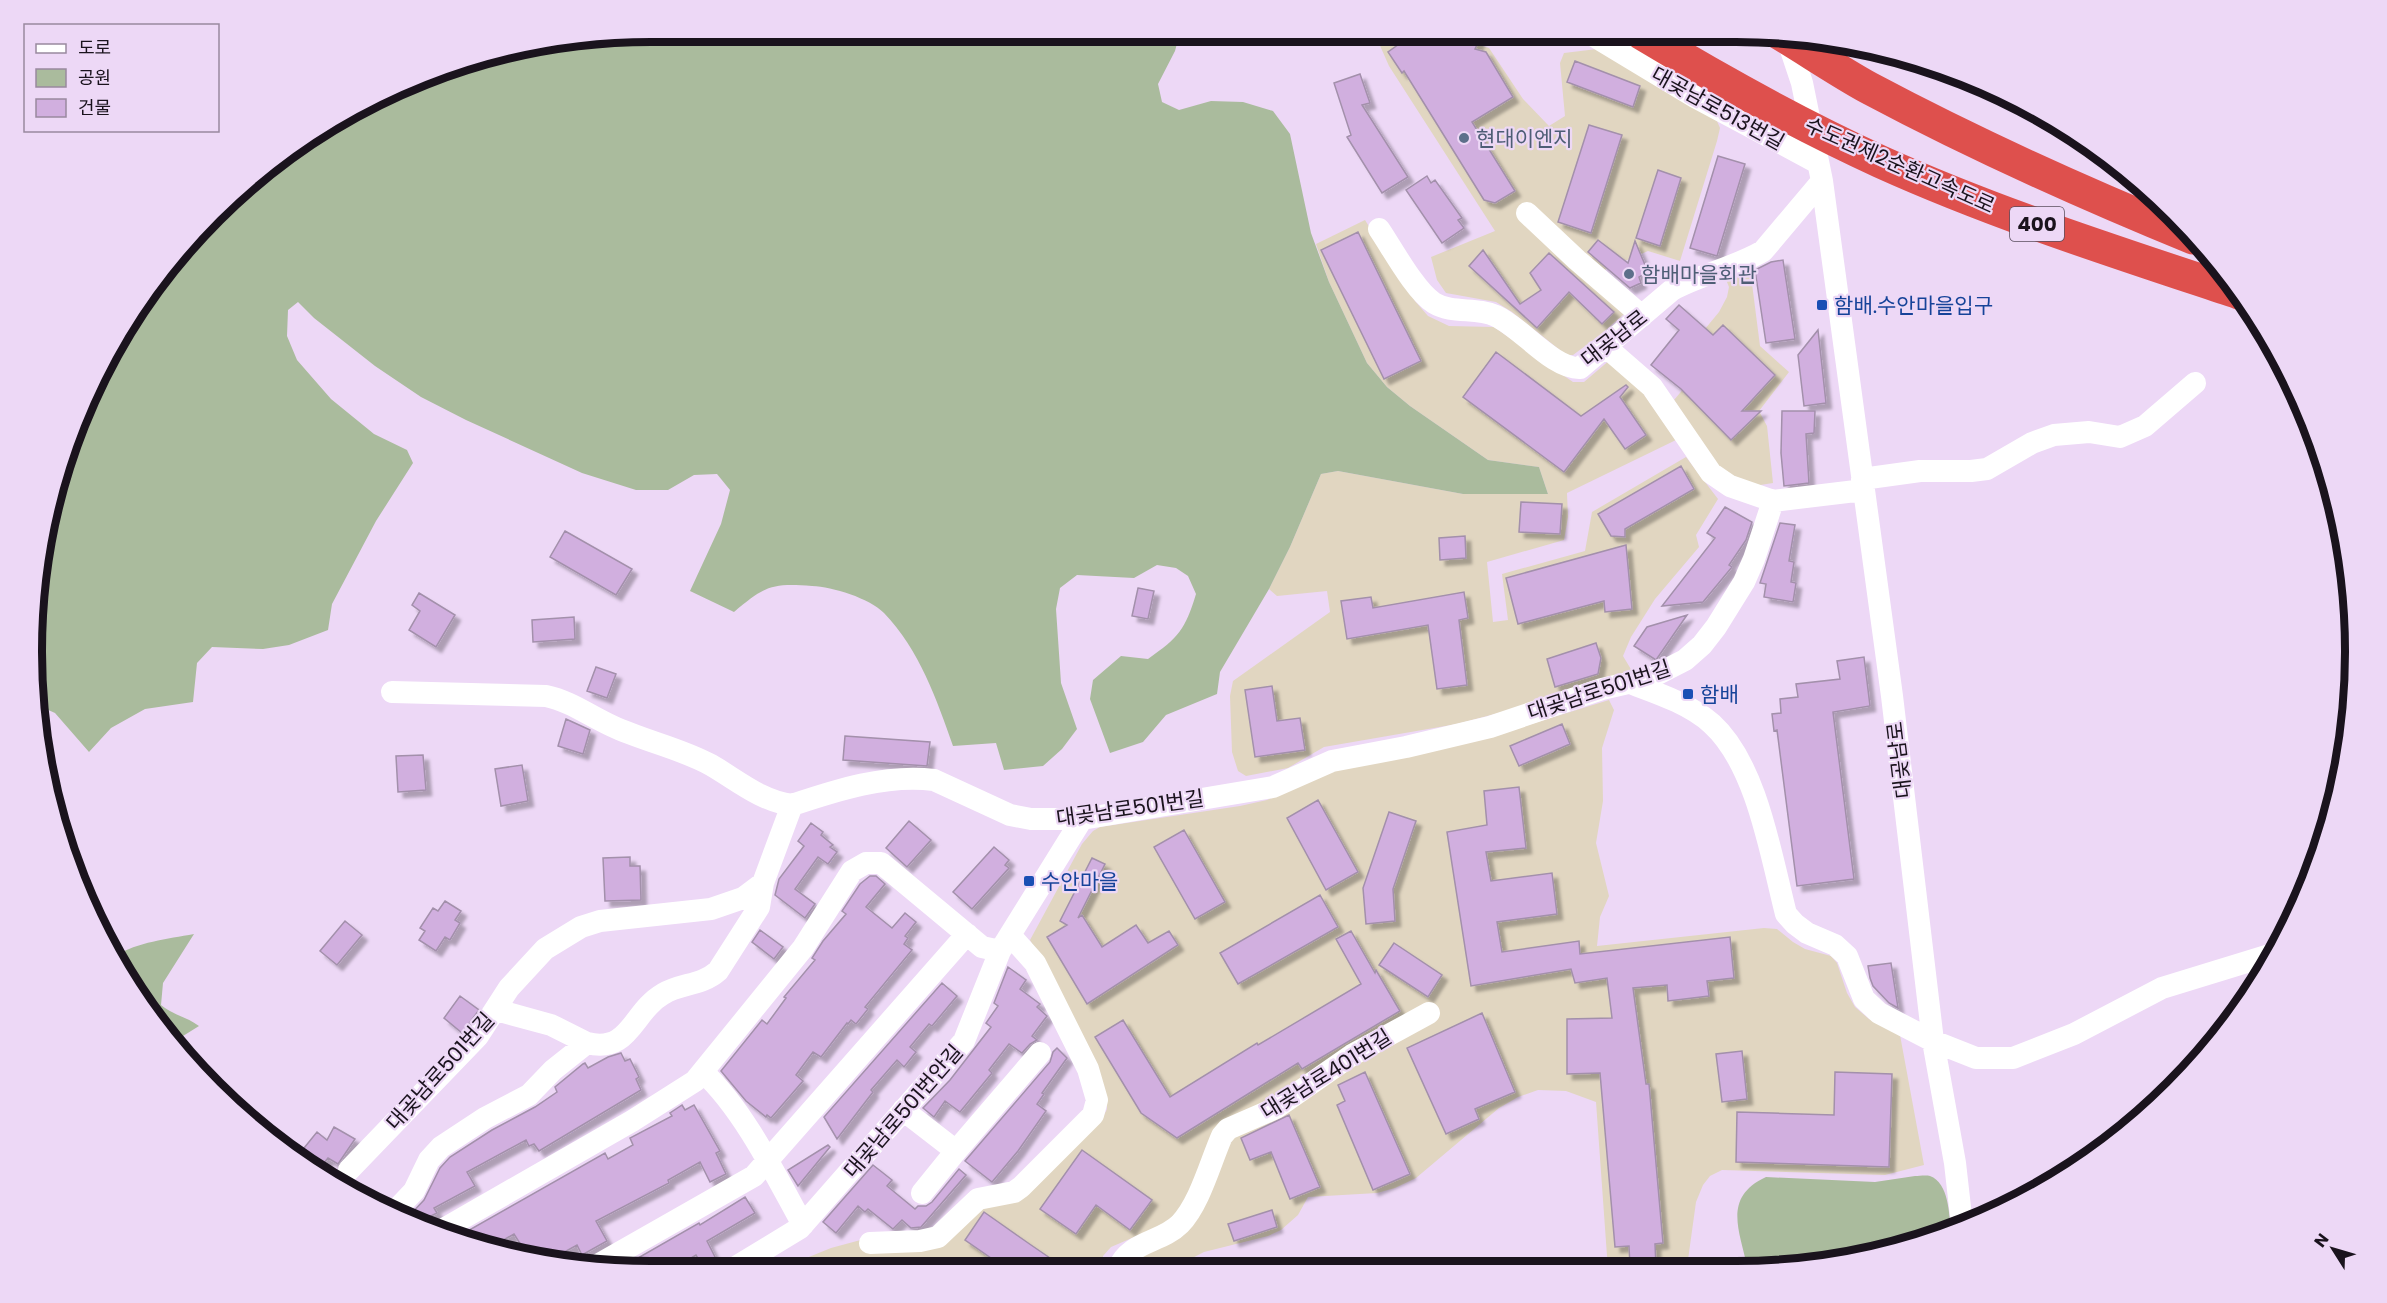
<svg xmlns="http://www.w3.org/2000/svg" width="2387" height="1303" font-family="Poppins,'Noto Sans KR',sans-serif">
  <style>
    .industrial { fill: #e1d6c1 }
    .green { fill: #aabb9d }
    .building { fill: #d1afdf; stroke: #a390ab; stroke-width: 1.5; filter: url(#shadow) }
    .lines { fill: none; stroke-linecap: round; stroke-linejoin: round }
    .minor { stroke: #fff; stroke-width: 22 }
    .highway { stroke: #de504d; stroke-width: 33 }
    .service-dot { fill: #5c6f8a; stroke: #edd8f6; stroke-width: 2 }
    .transit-dot { fill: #1a4fb4; stroke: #edd8f6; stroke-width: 2 }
    .labels { text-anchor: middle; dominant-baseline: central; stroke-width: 4.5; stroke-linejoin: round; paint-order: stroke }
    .shield { fill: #edd8f6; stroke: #594e5e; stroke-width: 1.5 }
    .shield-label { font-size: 20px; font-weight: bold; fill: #1a131d }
    .street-label { font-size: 21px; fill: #1a131d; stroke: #edd8f6 }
    .service-label { font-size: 21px; fill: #4e5e75; stroke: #edd8f6; text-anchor: start }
    .transit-label { font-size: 21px; fill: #164399; stroke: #edd8f6; text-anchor: start }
    .rim { fill: none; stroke: #1a131d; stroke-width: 8 }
  </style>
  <defs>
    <filter id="shadow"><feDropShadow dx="5.5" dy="5.5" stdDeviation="1.5" flood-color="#0004"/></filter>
  </defs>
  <rect width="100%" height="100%" fill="#edd8f6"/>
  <path class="industrial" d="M1374,32h78l4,6 33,10 34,51 26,27 16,-10 -5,-53 4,-10 33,-4 120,72 3,7 -3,13 -37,120 -32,-10 -46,20 35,32 -37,32 -27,20h-7l-54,-43 -16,-10 -50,-9 -9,-13 -6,-23 64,-26 -106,-165z
    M1365,220l50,81 13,15 21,10 45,1 79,55h11l27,-23 21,18 44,63 -109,53 1,24 -4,23 -77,22 6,60 15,-2 -6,-46 83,-23 7,-39 94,-55 32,42 -22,36 3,12 -44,52 -24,38 -8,19 9,15 -103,34 -72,19 -133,23 -36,21 -42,8 -8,-5 -6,-19 -2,-56 3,-15 97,-69 -3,-21 -50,5 -8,-7 21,-42 31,-73 17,-3 125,23h85l-9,-27 -51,-7 -78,-54 -23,-19 -20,-24 -38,-81 -13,-38z
    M1750,268l10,78 29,26 -30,39 8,15 6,57 -19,3 -14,-4 -24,-18 -42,-64 32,-38 -15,-16 28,-34 8,-15 2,-10 -4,-10z
    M1609,700l5,10 -12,38 1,53 -7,42 13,53 -9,21 -3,29 167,-18 13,1 16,13 12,7 26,7 6,7 10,30 8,14 14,12 31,16 24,130 -39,10 -163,-5 -12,6 -7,9 -7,17 -9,65h-77l-3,-11 -11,-154 -30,-11 -28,-1 -20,7 -19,11 -83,70 -21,10 -18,5 -69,4 -10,18 -17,15 -13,6 -64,16 -31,16h-33l-11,-4 7,-11 39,-14 14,-13 11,-17 30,-73 7,-5 45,-20 93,-61 60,-32 -5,-15 -27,13 -82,49 -41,31 -59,28 -9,13 -22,54 -12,21 -11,11 -56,24 -8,9v13l-320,1 16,-9 32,-13 37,-10 1,13 50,-1 21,-5 44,-40 26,-4 25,-13 67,-69 5,-10 -1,-12 -5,-17 -27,-60 -44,-80 52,-96 11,-13 7,-4 140,-21 27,-6 73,-32 152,-32z"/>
  <path class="green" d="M652,32h528l-5,19 -17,33 4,18 17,8 32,-9 32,1 30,9 17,23 21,99 18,49 38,81 20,24 23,19 78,54 51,7 9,27h-85l-125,-23 -17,3 -31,73 -21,42 -49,83 -3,22 -51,21 -23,27 -33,11 -20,-54 3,-19 28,-24 27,3c31,-22 37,-29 48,-65l-8,-18 -12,-8 -19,-3 -23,13 -57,-3 -17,13 -4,21 5,74 16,46 -15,20 -19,17 -39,4 -8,-27 -43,3c-16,-46 -34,-97 -69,-133 -15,-15 -51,-26 -72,-27 -41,-3 -47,0 -78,26l-44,-21 31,-67 9,-34 -13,-16 -23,1 -26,15h-32l-54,-17 -116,-53 -45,-23 -46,-31 -61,-48 -16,-16 -10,8 -1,26 10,24 34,39 43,35 33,16 6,13 -37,58 -44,83 -4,26 -39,15 -26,4 -51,-2 -15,16 -4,39 -48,7 -34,19 -22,24 -34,-39 -20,-9 -2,-12v-81l20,-120 2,-8 7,-5 -4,-4 21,-60 57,-107 50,-65 88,-82 68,-46 110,-49 79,-22z
    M194,934l-31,49 -2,22c14,11 24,11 38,21l-16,10 -8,11 -39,-51 -21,-40c23,-14 52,-17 79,-22z
    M1915,1176c4,0 11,-1 15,0 19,7 19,38 21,55l-16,7 -119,28h-69c-8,-37 -24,-69 19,-89l109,5z"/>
  <path class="building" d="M1416,32h67l-8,17 11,3 27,45 -41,25 43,69 -20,12 -11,-3 -80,-129 -2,2 -14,-21z
    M1575,61l65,25 -7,21 -66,-25z
    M1360,74l10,29 -8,2 46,72 -26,16 -35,-56 4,-2 -17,-52z
    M1589,125l33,10 -31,98 -33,-11z
    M1718,156l27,8 -28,92 -27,-8z
    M1658,170l23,8 -21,68 -24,-8z
    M1427,176l4,7 4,-3 27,38 -4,2 6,8 -22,15 -36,-53z
    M1358,232l63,129 -37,18 -63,-129z
    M1598,240l30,23 7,-22 13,31 -9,5 2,6 -11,5 -42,-36z
    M1483,250l37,54 21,-14 -11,-17 19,-20 65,59 -12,12 -33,-32 -32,36 -68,-62z
    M1783,260l12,79 -29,4 -11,-73 16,-8z
    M1679,305l34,30 10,-10 52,50 -33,36h19l-30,29 -50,-51 -30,-24 28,-35 -13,-11z
    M1818,330l8,73 -22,3 -6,-51z
    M1496,352l85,64 45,-31 2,2 -8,10 26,38 -21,14 -21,-30 -40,53 -101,-75z
    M1782,411h33l-1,22 -8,1 3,49 -25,3 -3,-33z
    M1681,466l13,23 -69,40v8l-14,-1 -13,-22z
    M1521,502l41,2 -2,30 -41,-2z
    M1725,507l27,15 -6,18 -17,25 3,2 -29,35 -41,4 53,-68 -8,-5z
    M1780,523l15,2 -6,36 5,1 -3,20 5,1 -3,19 -29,-5 2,-13 -6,-1z
    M565,531l67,38 -16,26 -66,-38z
    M1465,536l1,22 -26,2 -1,-22z
    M1626,545l6,64 -27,3 -1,-11 -86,23 -12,-46z
    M1138,588l16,3 -6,28 -16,-3z
    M1464,592l4,26 -9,2 8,65 -30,4 -9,-64 -81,14 -6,-38 30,-4 2,11z
    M419,593l36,22 -19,32 -27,-17 11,-19 -8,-6z
    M1687,615l-31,45 -22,-14 13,-19z
    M574,617l1,22 -42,3 -1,-22z
    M1596,643l5,15 -3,16 -43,13 -8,-28z
    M1864,657l6,49 -37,6 21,167 -57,7 -20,-156 -3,1 -2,-17 9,-1 -1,-14 18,-2 -2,-13 44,-5 -3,-18z
    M596,667l20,7 -9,24 -20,-7z
    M1272,686l5,35 23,-3 5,32 -50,7 -10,-67z
    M566,719l24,11 -7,24 -25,-8z
    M1562,724l8,20 -51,22 -9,-20z
    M845,736l85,6 -3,24 -84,-6z
    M423,755l3,35 -28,2 -2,-36z
    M522,765l6,36 -27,5 -6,-37z
    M1519,787l7,61 -40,4 5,29 61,-8 5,41 -60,8 5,30 77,-11 1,13 150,-17 4,41 -27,3 2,15 -41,5 -1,-16 -34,3 13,96h3l14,159 -8,1 1,23h-26l-1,-21 -14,1 -15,-174 -33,1v-55l45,-1 -5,-40 -32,5 -4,-14 -100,17 -24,-154 40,-7 -3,-34z
    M1318,800l40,72 -32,18 -39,-72z
    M1389,812l27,9 -23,68 2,32 -29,3 -3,-36z
    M909,821l22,19 -24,27 -21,-19z
    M811,823l12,9 -2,3 12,10 -3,2 7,5 -9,12 -10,-7 -23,32 20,15 -10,14 -30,-23 4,-16 25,-33 -6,-5z
    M1184,830l41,72 -30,17 -41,-72z
    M994,847l15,13 -4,5 4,3 -37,41 -19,-17z
    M630,857v9h10l1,34 -36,1 -2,-43z
    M1092,858l13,6 -27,54 4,-3 20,32 34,-22 12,18 21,-12 9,14 -91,59 -40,-67 20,-12 -7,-4z
    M870,876h6l9,8 -19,23 26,21 13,-15 11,9 -11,14 3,2 -4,6 8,6 -47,57 3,2 -12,15 -5,-4 -3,4 -1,-1 -26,34 -8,-5 -17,23 7,6 -32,37 -4,-3 -1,2 -20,-16 -25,-30 41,-51 5,4 19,-26 -2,-1 31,-37 -3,-2 11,-17 23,-27 -4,-3 18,-27z
    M1320,895l18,32 -100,57 -18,-31z
    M445,901l16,10 -6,9 5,3 -10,17 -5,-3 -9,14 -17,-11 6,-9 -5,-3 13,-20 5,3z
    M345,921l17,14 -25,30 -17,-14z
    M760,930l23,17 -9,12 -22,-17z
    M1351,931l24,42 1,-3 24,41 -98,58 -4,-6 -121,75 -36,-25 -46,-76 28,-17 47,77 87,-54 1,2 103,-61 -25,-45z
    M1394,943l48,32 -14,22 -49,-32z
    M1891,963l7,45 -9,-5 -16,-17 -3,-8 -2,-12z
    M1008,967l18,13 -6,9 20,15 -3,3 10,9 -15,20 5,4 -7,4 -8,9 -13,-9 -20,26 3,3 -32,39 -15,-11 -11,16 -11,-9 27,-28 41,-53 -5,-4 12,-17 -4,-3z
    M942,983l15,13 -25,30 -3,-2 -19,23 6,5 -12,15 -7,-7 -26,30 2,2 -36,47 -13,-22z
    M460,996l19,14 -17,23 -18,-15z
    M1482,1013l33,79 -40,17 4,10 -33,15 -39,-86z
    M1057,1048l10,10 -25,35 2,1 -7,10 9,7 -28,40 -26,31 -27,-21 85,-99 3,-10z
    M1742,1051l5,48 -25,3 -6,-48z
    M621,1053l4,8 5,-2 9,18 -3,2 5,11 -102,61 -5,-7 -5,2 -3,-6 -59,32 8,14 -41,22 3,5 -16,8 -12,-5 15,-16 16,-32 10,-11 42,-27 43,-23 22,-15 -2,-5 28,-23 2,-1 3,5 20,-11z
    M1365,1072l45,102 -37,16 -36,-85 8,-4 -7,-16z
    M1835,1072l57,2 -3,93 -153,-5 1,-50 97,3z
    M682,1105l3,5 9,-5 26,46 -4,2 10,21 -16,8 -10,-20 -32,18 1,3 -73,38 11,20 -25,14 -5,-10 -27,15 -22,-4 -14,-22 -26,15 -19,-8 -5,-8 141,-80 3,6 25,-14 -3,-7 42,-22 -2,-3z
    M1289,1115l31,72 -30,12 -19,-47 -21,8 -9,-22z
    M334,1127l21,12 -17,25 -10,-6 -9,11 -19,-16 17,-21 10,8z
    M828,1145l2,2 -32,39 -10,-16z
    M1082,1150l70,50 -22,30 -34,-25 -20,29 -36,-25z
    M873,1165l19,15 -5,6 28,23 3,-3h8l6,-4 27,-33 7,6 -45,52 -10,1 -9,-8 -9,9 -25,-20 -3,3 -7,-6 -22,27 -13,-11z
    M745,1197l10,16 -48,28 9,18 -13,8 -7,-12 -25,15h-54l82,-47 1,2z
    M1272,1210l5,17 -43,14 -6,-17z
    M984,1212l47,33 35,24h-59l-42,-29z"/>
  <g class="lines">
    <path class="minor" d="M1589,33l106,64 123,66
      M1786,35l16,48 20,98 70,515 41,345 22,122 7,62
      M1527,213l50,47 65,56
      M1379,229c13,19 36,62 55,74 18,11 43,4 62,13 26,12 57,53 84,52l92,-78c29,-16 62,-22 91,-39l59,-70
      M1606,347l46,40 59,86 19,13 43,15
      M1862,479l58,-8h51l16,-2 45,-26 22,-8 35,-3 31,5 25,-11 50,-43
      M1630,683c27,10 60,21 82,41 45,41 59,132 74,190l9,10 12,9 28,12 12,11 17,43 15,14 54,28 43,17h37l61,-24 88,-46 114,-35
      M392,692l154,4c24,5 44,20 66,30 32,15 68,22 99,39 26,15 50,36 81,40
      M496,1010l55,15 36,18
      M703,1072c41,38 73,104 100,153
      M903,1110l53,41 84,-98
      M349,1170l129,-134 31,-48 36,-39 36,-22 19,-6 111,-12 32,-11 20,-15 29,-78c45,-15 94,-31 142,-25l76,35 21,4h51l191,-32 59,-26 74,-14 84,-20 112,-38 48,-11 35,-18 17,-15 14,-18 28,-45 10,-23 19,-58 91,-11
      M922,1193l34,-42
      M395,1211l19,-20 15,-31 12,-13 44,-29 44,-23 24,-25 34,-27c43,11 45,-31 76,-49 18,-11 38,-8 55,-23l41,-64 4,-24
      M442,1230l190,-109 63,-40 108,-133 49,-77 14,-8h15l101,84 18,4
      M870,1243l50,-2 18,-4 40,-38 36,-7 7,-5 72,-72 4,-15 -9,-31 -53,-106 -25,-28
      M594,1267l160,-91 213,-242
      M1118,1269c11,-28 43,-26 62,-45 20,-21 30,-61 42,-88l6,-7 48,-21 76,-53 77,-42
      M731,1270l69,-42 164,-187 36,-90 82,-132"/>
    <path class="highway" d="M1641,33c78,47 157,91 240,129 115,52 238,91 358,131
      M1779,33c30,18 59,38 90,55 105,56 214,105 324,150"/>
  </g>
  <g class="service-dot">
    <circle cx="1464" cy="138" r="6"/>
    <circle cx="1629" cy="274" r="6"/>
  </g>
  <g class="transit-dot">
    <rect x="1816" y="299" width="12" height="12" rx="3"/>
    <rect x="1682" y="688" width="12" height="12" rx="3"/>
    <rect x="1023" y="875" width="12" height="12" rx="3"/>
  </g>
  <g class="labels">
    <rect class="shield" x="2010" y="207" width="54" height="34" rx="4.5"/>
    <g class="shield-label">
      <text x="2037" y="224">400</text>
    </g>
    <g class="street-label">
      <text transform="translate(1718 108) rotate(29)">대곶남로513번길</text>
      <text transform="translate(1900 165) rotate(24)">수도권제2순환고속도로</text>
      <text transform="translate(1614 338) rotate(-38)">대곶남로</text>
      <text transform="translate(1599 690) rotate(-18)">대곶남로501번길</text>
      <text transform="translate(1899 760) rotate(-97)">대곶남로</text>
      <text transform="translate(1130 808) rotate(-8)">대곶남로501번길</text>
      <text transform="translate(440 1071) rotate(-48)">대곶남로501번길</text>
      <text transform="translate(1326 1074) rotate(-32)">대곶남로401번길</text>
      <text transform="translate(903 1111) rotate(-49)">대곶남로501번안길</text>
    </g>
    <g class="service-label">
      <text x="1476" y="138">현대이엔지</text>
      <text x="1641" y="274">함배마을회관</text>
    </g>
    <g class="transit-label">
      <text x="1834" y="305">함배.수안마을입구</text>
      <text x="1700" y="694">함배</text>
      <text x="1041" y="881">수안마을</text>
    </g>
  </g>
  <path d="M0 0H2387V1303H0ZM651 42H1736A609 609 0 0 1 2345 651V652A609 609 0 0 1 1736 1261H651A609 609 0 0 1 42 652V651A609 609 0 0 1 651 42Z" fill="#edd8f6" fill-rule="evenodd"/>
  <path class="rim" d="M651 42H1736A609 609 0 0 1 2345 651V652A609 609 0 0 1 1736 1261H651A609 609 0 0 1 42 652V651A609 609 0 0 1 651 42Z"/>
  <rect x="24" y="24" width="195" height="108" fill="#edd8f6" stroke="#99899f" stroke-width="1.5"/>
  <rect x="36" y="44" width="30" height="9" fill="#ffffff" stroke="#99899f" stroke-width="1.5"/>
  <text x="78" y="54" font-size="18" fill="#1a131d">도로</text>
  <rect x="36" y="69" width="30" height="18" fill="#aabb9d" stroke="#99899f" stroke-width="1.5"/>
  <text x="78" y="84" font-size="18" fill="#1a131d">공원</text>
  <rect x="36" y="99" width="30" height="18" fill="#d1afdf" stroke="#99899f" stroke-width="1.5"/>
  <text x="78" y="114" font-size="18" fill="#1a131d">건물</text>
  <g transform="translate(2333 1249) rotate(307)" stroke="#edd8f6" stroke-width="4.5" paint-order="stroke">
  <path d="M0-4.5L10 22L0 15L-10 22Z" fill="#1a131d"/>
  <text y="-9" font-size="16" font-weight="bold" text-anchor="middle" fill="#1a131d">N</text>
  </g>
</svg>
